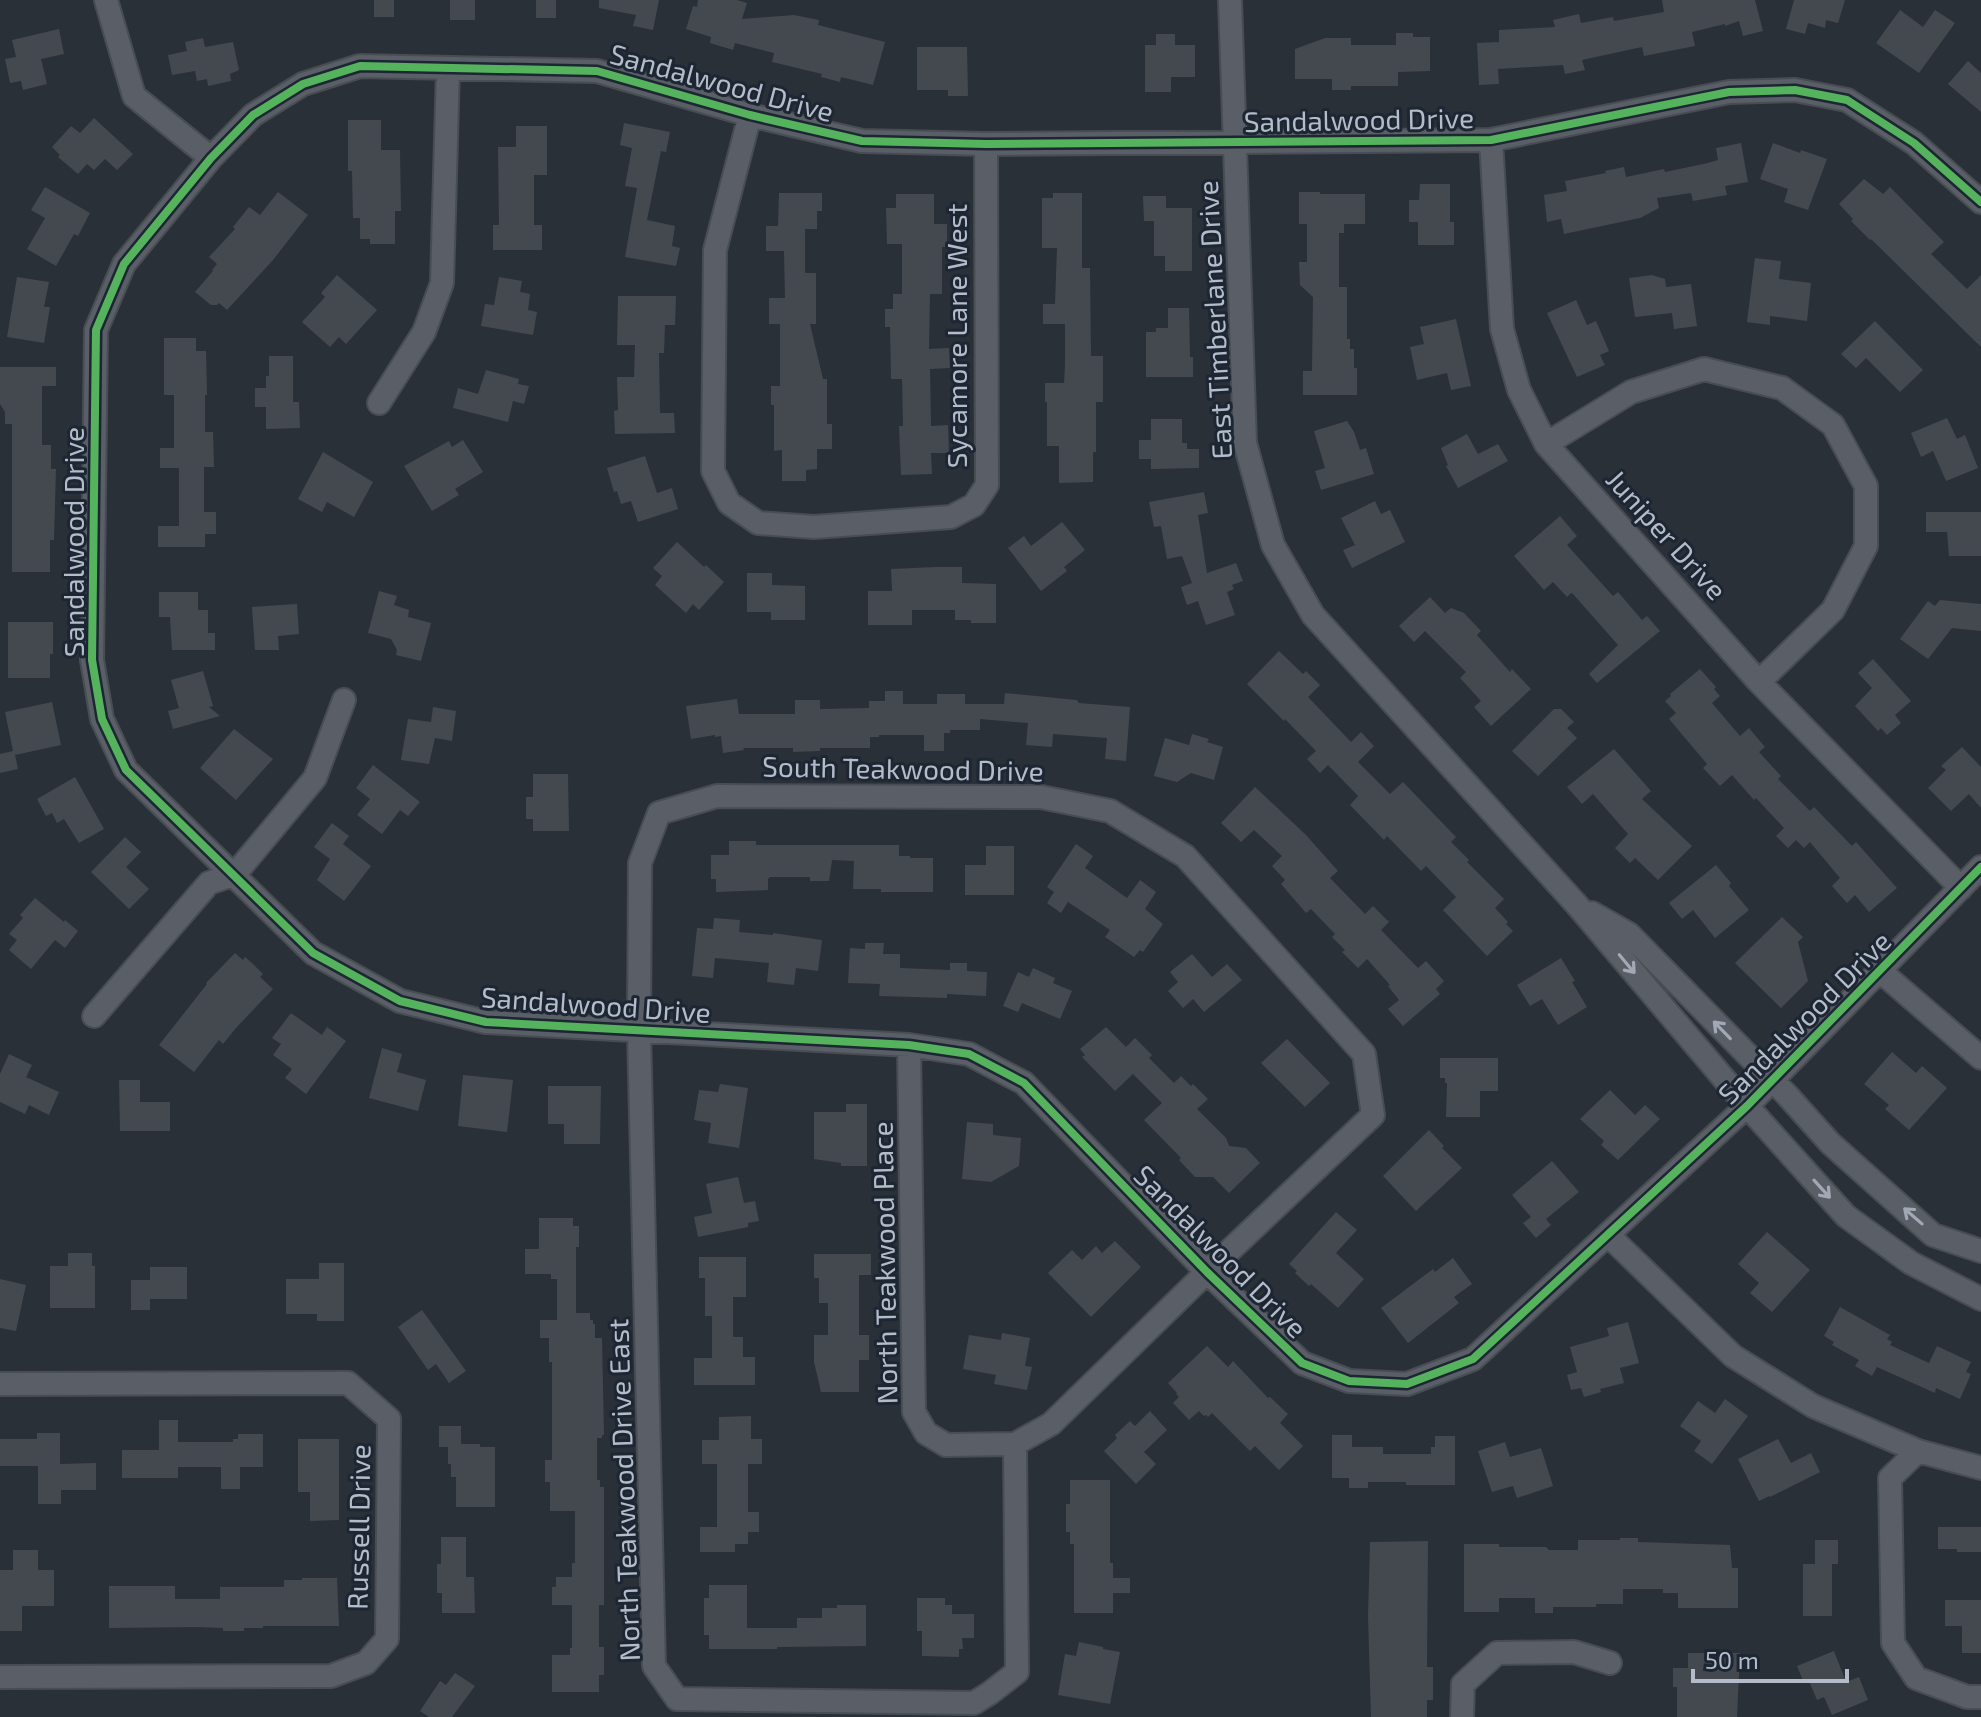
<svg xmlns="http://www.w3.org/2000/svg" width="1981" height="1717" font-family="'Exo 2',sans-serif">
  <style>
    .building { fill: #444950 }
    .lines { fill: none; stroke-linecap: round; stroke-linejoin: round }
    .minor-casing { stroke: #484c53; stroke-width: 26 }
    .minor { stroke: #5a5e66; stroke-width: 22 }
    .cycleway-casing { stroke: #1d2633; stroke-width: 13 }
    .cycleway { stroke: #56b35d; stroke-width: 8 }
    .oneway { stroke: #a2a9b5 }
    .labels { text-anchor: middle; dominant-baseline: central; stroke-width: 6; stroke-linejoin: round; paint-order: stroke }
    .street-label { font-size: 28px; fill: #b4bcc9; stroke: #1d2633 }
  </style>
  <rect width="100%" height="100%" fill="#2a3038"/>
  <path class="building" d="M374,0h20v17h-20z
    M450,0h25v20h-25z
    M536,0h20v18h-20z
    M599,0h60l-6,30 -20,-4 3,-11 -37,-7z
    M698,0h39l10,3 -5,16 52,-4 25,5 -1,5 67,17 -12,43 -32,-8 -1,5 -19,-5 1,-3 -50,-12 2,-9 -39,-10 -2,7 -23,-7 1,-6 -25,-8 7,-23 4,1z
    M1662,0h93l8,31 -20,5 -4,-15 -14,5v-2l-33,8 3,14 -51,10 -2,-9 -60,13 3,10 -20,4 -2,-9 -65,4 1,15 -20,1 -2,-42 22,-1v-12l56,-3 -2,-7 26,-6 2,9 32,-6 1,4 50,-9z
    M1794,0h51l-7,23 -12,-3 -1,8 -17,-5 -3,11 -19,-5z
    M1900,10l23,17 12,-17 20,13 -36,50 -43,-30z
    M59,29l5,25 -23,5 6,25 -24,6 -2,-9 -11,2 -5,-24 11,-2 -4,-17z
    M1396,33h17v4h17v34l-32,1v14h-47v4h-19v-11h-37v-30l30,-11h26v7h45z
    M1156,34h19v11h20v32h-24v15h-26v-47h11z
    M203,38l2,9 28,-5 6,28 -9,4 1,7 -23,5 -1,-7 -10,2 -2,-10 -23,4 -4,-20 19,-4 -2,-9z
    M917,47h50l1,49h-20v-6h-31z
    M1968,61l13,12v39l-33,-28z
    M94,118l39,36 -16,16 -12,-11 -11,11 -7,-6 -9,10 -20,-17 2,-2 -8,-8 19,-21 9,7z
    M348,120h33v30h19l1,61h-6v33h-25v-5h-10v-21h-7l-1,-47h-4z
    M624,123l46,9 -4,20 -5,-1 -14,69 28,6 -3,20 8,2 -4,18 -51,-9 12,-69 -12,-2 7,-38 -12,-3z
    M516,126h31v49h-13v50h8v25h-49v-25h6l-1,-78h18z
    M1741,143l7,39 -23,4 2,9 -34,6 -2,-8 -34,5 2,10 -19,10 -76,16 -3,-15 -14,3 -3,-27 23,-4 -2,-10 41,-8 -1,-2 19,-4 2,10 38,-8 1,3 43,-9 10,-3 -2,-12z
    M1773,143l27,10 1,-3 26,9 -19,51 -24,-8 4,-13 -28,-10z
    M1864,179l19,15 7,-7 54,55 -13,12 36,35 14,-14v72l-110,-108 -1,1 -19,-19 2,-2 -14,-15z
    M1420,184h30v38h4v23h-36v-23h-9v-22h10z
    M45,187l45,26 -12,23 -4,-2 -18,32 -29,-17 18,-31 -14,-8z
    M278,192l30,23 -35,45 -46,50 -8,-7 -2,2h-6l-16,-13 18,-21 -1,-1 5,-6 -8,-7 26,-28 -2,-2 16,-20 11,8z
    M1299,192h21v2h45v30h-21v9h-5v54h8v52h3v10h4v19h3v27h-54v-24h9l1,-74 -13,-12 -1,-23h8v-38h-8z
    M779,193h43v18h-5v18h-12v44h11v51h-6l13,55h4v45h5v25h-15v20l-11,1v11h-24v-31l-8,1v-46h-3v-19h9v-62h-11v-26h16l-1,-47h-18v-25h12z
    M1053,193h29v75h8l1,88h12v46h-7v50h-3v30l-34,1v-37h-12v-44h-2v-19h19l1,-19v-40h-22v-20h12l2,-56h-15v-50h11z
    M896,194h38v30h13v20l-1,3h-4v47h-12l-1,55 20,-1 1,20 -20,1 1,57 17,-1 1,28h-18l1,21 -31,1 -2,-49h4l-1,-47h-11l-1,-52h-5v-18h8v-15h9v-50h-15l-1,-36h10z
    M1143,196h23v12h26v63h-27v-15h-11v-35h-10z
    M1755,258l26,3 -2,18 32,4 -4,38 -37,-5v9l-23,-3z
    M337,275l40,35 -31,34 -7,-7 -9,10 -28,-25 23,-25 -4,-4z
    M1652,275l13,4 1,8 25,-3 6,42 -23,3 -2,-16 -37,4 -6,-39z
    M17,277l32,5 -5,25h6l-6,36 -37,-6z
    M499,277l23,4 -2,11 10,2 -2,16 9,2 -4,23 -52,-9 4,-22 9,1z
    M618,296h58l-1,29h-10l-1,28h-5l1,60h14l1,20 -60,1 -1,-23 4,-1 -1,-33h17l1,-32h-18z
    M1576,300l11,25 9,-4 13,30 -9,4 5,10 -28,12 -30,-64z
    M1168,308h21l1,49h3v20h-47v-45h10v-4h12z
    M1456,319l15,67 -20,4 -4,-17 -30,7 -7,-33 14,-3 -4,-17z
    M1875,321l48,49 -23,22 -34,-34 -10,10 -15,-14z
    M164,338h32v13h10l1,44h-2v37h8l1,35h-10v45h12v22h-11v13h-47v-21h21v-58h-19v-20h14v-53h-10z
    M269,356h24v46h6l1,26 -34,1v-22h-11v-19h11v-12h3z
    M0,367h56v19h-14v59h9v24h5l-2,71h-4v32h-38v-148h-7v-12l-5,-8z
    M486,370l33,9 -1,5 11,2 -5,18 -11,-3 -5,21 -55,-14 5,-20 20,6z
    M1947,418l10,21 8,-4 13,33 -32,13 -13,-30 -12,6 -10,-24z
    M1151,419h31v24h5v6h12v19l-48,1v-10h-12v-19h12z
    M1347,421l7,11 6,18 6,-2 8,26 -53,16 -6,-19 10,-3 -11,-37z
    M1467,434l11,20 20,-10 10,17 -50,27 -12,-22 2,-1 -7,-17z
    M463,440l20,32 -28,17 4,6 -27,16 -28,-45 45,-25 3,6z
    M323,452l50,30 -19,35 -27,-15 -5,10 -24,-13z
    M645,456l12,37 15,-5 6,21 -40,13 -7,-21 -10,3 -4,-13 -3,1 -7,-24z
    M1204,492l4,21 -10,2 9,58 29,-10 7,18 -11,4 2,4 -7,3 8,23 -29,10 -8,-24 -11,4 -6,-18 11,-4 -10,-27 -15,3 -6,-33 -7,1 -5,-25z
    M1375,501l6,13 9,-4 15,32 -53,26 -9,-18 12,-5 -14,-27z
    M1926,512h55v44h-32l-2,-24h-21z
    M1560,516l17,20 -10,9 46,51 5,-4 24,28 5,-4 13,15 -63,52 -8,-9 29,-29 -45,-51 -2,-1 -4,4 -14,-15 -9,8 -30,-34z
    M1062,522l23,28 -21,17 3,4 -26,20 -33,-43 16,-12 7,10z
    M677,542l27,25 2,-2 18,17 -25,28 -6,-6 -7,9 -31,-28 7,-9 -9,-8z
    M936,567h26v16l34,1v39h-25v-3h-16v-10h-43v15h-44v-34h24l-1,-22z
    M747,573h25v12l33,1v34h-34v-8h-24z
    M379,591l18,5 -3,9 15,5 -1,7 23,6 -10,38 -25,-6 1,-5 -6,-11 -23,-6z
    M159,592h39v18h10v23h7v17h-43l-2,-33h-11z
    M1430,597l15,16 6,-5 13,5 17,18 -4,4 33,37 2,-3 19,20 -40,37 -17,-19 7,-6 -21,-23 6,-6 -41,-41 -11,11 -15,-16z
    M1940,600l41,4v27l-29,-3 -24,31 -28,-20 28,-38 7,5z
    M297,604l2,30 -21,2 1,14h-24l-3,-43z
    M8,622h45v32h-3v24h-42z
    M1279,651l24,23 3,-3 14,14 -12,12 43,45 10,-10 13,14 -16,16 32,32 13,-12 53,55 -5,5 18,18 -2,2 37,37 -9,9 13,14 -2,2 7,7 -26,25 -44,-46 13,-13 -30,-31 -5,5 -34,-35 -3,4 -34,-35 8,-9 -30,-31 -8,8 -13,-14 9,-8 -31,-32 -1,2 -37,-37z
    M1873,659l38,42 -16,14 6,8 -14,12 -6,-7 -3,3 -23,-25 17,-18 -14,-15z
    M1700,669l16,18 -2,2 6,7 -8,7 28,33 9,-8 16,19 -6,5 22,24 -3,3 32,32 4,-4 38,39 4,-4 41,46 -28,24 -14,-17 -8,8 -15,-17 8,-8 -30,-36 -6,6 -8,-8 -8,8 -12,-12 8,-8 -28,-30 -2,2 -22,-25 -12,11 -17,-18 4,-4 -38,-45 7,-6 -11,-12 6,-5 -1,-2z
    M203,671l10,35 -4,1 11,9 -47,13 -5,-18 11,-3 -8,-28z
    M885,691h18v13h34v-10h28v10h39l1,-11 51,5 21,2 2,3 51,4 -4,54 -21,-2 2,-21 -54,-4 -1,13 -26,-2 2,-22 -48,-4v11h-30v3h-6v18h-20v-16h-45v2h-9v11h-50v3l-27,1v-4h-50l1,2 -21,3 -2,-17 -6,1v-2l-24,4 -5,-33 51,-7 2,15h56v-14h25v9l49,-1v-7h16z
    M52,702l9,43 -46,10 3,14 -18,4v-19l13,-3 -8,-39z
    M433,707l23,4 -4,30 -17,-3 -6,26 -28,-4 7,-41 23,3z
    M1554,709h7l13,13 -7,6 10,10 -39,38 -26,-25z
    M234,729l39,30 -37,41 -36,-32z
    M1192,734l17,5 -2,3 16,5 -9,33 -23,-7 -14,9 -23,-6 11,-38 24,7z
    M1962,747l19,20v41l-12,-14 -18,17 -23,-23 18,-18 -5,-4z
    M1614,749l37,42 -9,8 50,47 -34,34 -23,-22 -5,5 -15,-15 13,-14 -35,-40 -11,10 -15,-17z
    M373,765l47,37 -12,14 -8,-6 -18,24 -25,-19 13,-16 -14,-11z
    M533,774h35l1,57h-36v-12h-7v-22h7z
    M75,777l29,52 -25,14 -15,-24 -7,4 -5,-10 -6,3 -9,-17z
    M1255,787l51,48 32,36 -8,7 35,36 8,-8 16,16 -8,8 37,38 8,-7 18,20 -8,8 4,5 -37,32 -15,-17 11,-9 -11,-14 2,-1 -23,-26 -9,9 -16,-16 3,-2 -13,-13 3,-3 -24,-25 -5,4 -25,-29 4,-4 -13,-14 10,-10 -28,-26 -13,12 -20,-19z
    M332,823l17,13 -6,8 28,22 -27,35 -27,-21 13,-21 -16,-12z
    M125,837l16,15 -15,15 23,22 -20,20 -38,-37z
    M729,841h27v4h143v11h11v2h23v34h-52v-3h-28l1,-28 -22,-1 -3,21h-19v-4h-40l-2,2v11l-52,2v-13h-5v-24h18z
    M1076,844l17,12 -8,12 42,30 13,-18 16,12 -11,17 18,15 -20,28 -3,-2 -6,7 -29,-20 5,-7 -42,-28 -7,11 -14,-10 7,-11 -7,-5z
    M986,846h28v49h-49v-30h21z
    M1716,865l15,18 -2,3 20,24 -34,28 -22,-28 -11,9 -13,-16z
    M35,898l29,24 1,-2 13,11 -13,17 -10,-8 -24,29 -22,-19 8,-10 -8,-6 14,-16 -3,-3z
    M1782,917l21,20 -5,5 10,39 -27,27 -46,-45z
    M714,918l26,2 -1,12 34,3v-2l49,7 -4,31 -22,-3 -2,17 -27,-3 2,-19 -54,-5 -2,20 -21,-2 5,-48 16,1z
    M865,943h19l-1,11h17v14l50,2v-7h17v8l20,1 -1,24 -39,-2v4l-68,-2 1,-12 -32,-1 2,-35 15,1z
    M235,953l8,7 2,-3 7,6 11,11 -3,3 13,12 -37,39 -13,16 -4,-4 -25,32 -35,-27 48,-61 -1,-1z
    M1192,954l20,23 15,-13 15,16 -38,32 -11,-13 -10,9 -15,-17 10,-9 -8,-10z
    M1561,958l14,23 -3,1 15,25 -29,18 -16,-26 -12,7 -13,-21z
    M1033,968l22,10 -2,5 19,8 -12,28 -38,-16 -4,9 -15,-6 15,-34 11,5z
    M291,1013l31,22 5,-8 19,14 -40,53 -21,-16 7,-9 -19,-14 8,-11 -9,-6z
    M1106,1027l20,20 9,-9 17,17 -3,3 25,25 7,-7 10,10 2,-2 15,15 -11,10 29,29 3,8 17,2 14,15 -31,30 -16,-16h-18l-16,-17 2,-2 -37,-38 18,-17 -29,-29 -18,17 -33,-34 3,-2 -5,-6z
    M1287,1039l43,44 -25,24 -44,-44z
    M382,1048l20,6 -5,18 29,8 -8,31 -49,-13z
    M1892,1052l24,21 6,-7 25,22 -38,42 -24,-21 4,-4 -25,-21z
    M9,1054l23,11 -6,12 33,15 -10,23 -20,-10 -4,9 -25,-12v-28z
    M1440,1058h58v33h-18v26h-34l1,-34h-2v-5h-5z
    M463,1075l50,5 -6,52 -49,-6z
    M119,1080h21v22h30v29h-50z
    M720,1084l28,4 -9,60 -31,-5 3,-20 -17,-3 5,-30 19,2z
    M548,1086h53l-1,58h-36v-20h-16z
    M1610,1090l25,25 10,-10 15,14 -42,41 -17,-15 3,-4 -24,-22z
    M846,1104h21v62h-26v-3l-27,-4v-47h32z
    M967,1122l26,2v11l28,3 -2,28 -28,16 -29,-3z
    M1429,1130l15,16 -2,2 20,20 -46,43 -33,-35z
    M1552,1161l27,31 -33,27 5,6 -15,13 -13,-15 8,-6 -19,-22z
    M738,1177l6,26 11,-2 4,20 -11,2v4l-50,10 -4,-20 18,-4 -6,-29z
    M1336,1212l21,18 -21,23 28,26 -26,29 -27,-24 -2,2 -14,-13 2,-2 -8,-7z
    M539,1218h34v8h6v21h-3v66h14v7h3v4h2v14h7l2,97h-2v3h-5v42h3v7h4v118h-5v42h5v28h-5v17h-47v-37h18v-7h2v-43h-20v-18h4v-10h16v-14h3v-52h-25v-29h-5v-22h7v-98h-3v-24h-9v-18h17v-41h-6v-5h-26v-25h14z
    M1767,1232l43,38 -38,42 -22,-19 9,-10 -21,-19z
    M1115,1241l26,26 -50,50 -43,-44 24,-23 10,10 14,-14 6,7z
    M68,1253h24v13h3v42h-45v-42h18z
    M814,1254h57v21h-12v60h10v25h-10v32h-38l-7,-30v-27h14v-32h-9v-25h-5z
    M699,1257h47v40h-13v40h10v20h12v28h-61v-27h18v-42h-7v-38h-6z
    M1453,1258l19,26 -18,13 5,6 -51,40 -27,-35 52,-39 2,3z
    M319,1263h25v58h-27v-7h-31v-35h33z
    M150,1267h37v32h-37v11h-19v-30h19z
    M0,1279l26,6 -10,46 -16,-3z
    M1840,1307l50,28 -3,4 5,3 -2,3 39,18 8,-17 34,16 -5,10 5,2 -11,25 -24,-11 -1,5 -58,-26 -5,9 -17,-10 4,-6 -27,-15 2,-3 -10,-6z
    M422,1310l44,61 -17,12 -13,-19 -8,6 -30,-43z
    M1628,1322l11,41 -19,5 4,15 -24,6 1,3 -17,5 -3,-9 -10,2 -4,-15 10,-3 -7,-25 39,-11 -2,-8z
    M1002,1333l28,5 -5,28 7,1 -5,23 -33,-6 2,-9 -33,-6 6,-34 32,5z
    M1207,1346l21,21 5,-6 35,37 2,-1 18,17 -8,9 23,23 -24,24 -24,-24 -5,5 -38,-38 -4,4 -2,-2 -2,1 -5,-5 -10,9 -16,-17 6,-6 -3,-3 1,-1 -9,-10z
    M1725,1399l23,17 -36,48 -18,-13 7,-10 -21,-15 18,-25 17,12z
    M1150,1411l17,19 -23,22 12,12 -20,20 -32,-33 13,-13 -2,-3 15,-14 5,5z
    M751,1416v23h11v25h-14v48h11v20h-11v12h-13v8h-35v-25h17v-63h-15v-24h17v-23z
    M159,1420h19v22h55v-3h5v-5h25v33h-23v22h-19v-22h-43v11h-56v-28h37z
    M439,1426h22v18h19v3h15v60h-39v-30h-5v-13h-3v-17h-9z
    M37,1433h23v31l36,-1v27h-35v14h-23v-38h-38v-27h37z
    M1332,1435h20v12h31v7h48v-7h4v-11h20v49h-49v-3h-38v6h-19v-10h-17z
    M298,1439h41v81l-29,1v-29h-12z
    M1778,1439l13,24 20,-10 9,19 -50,25 -1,-1 -10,5 -21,-42z
    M1505,1442l5,15 31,-9 12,38 -36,12 -4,-12 -21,6 -14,-41z
    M1070,1480h40v83h3v15h17v15h-17v20h-39v-69h-4v-12h-4v-28h4z
    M1938,1527h43v25h-24v-3h-19z
    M441,1537h25v40h8l1,36h-33v-20h-5v-29h4z
    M1620,1538h18v4l92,3 2,23h6v40h-60v-15h-15v-4h-40v15h-27v3h-43v6h-18v-15h-36v14h-35v-68h35v3h47l3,3h29v-10h42z
    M1815,1540h23v24h-6v52h-29v-52h12z
    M1428,1541l-1,126h6v33h-6v17h-56l-3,-101 2,-74z
    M13,1550h25v20h16v36h-32v25h-22v-61h13z
    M302,1578h35l2,48h-76v2h-19v3h-21v-3l-26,-1 -88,1v-42h66v13h45v-12h64v-7h18z
    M709,1585h38v43h50v-10h25v-10h15v-3h29v41l-89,1v2h-68v-14h-5v-37h5z
    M917,1598h28v7h7v9h22v24h-12l1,11h-4v8l-37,-1v-25h-5z
    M1945,1600h36v53h-19v-27h-17z
    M1079,1642l24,5v2l17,3 -10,52 -52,-9 7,-41 11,2z
    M1834,1651l12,31 13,-5 9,23 -36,15 -8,-18 -7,3 -8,-19 -5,2 -7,-17z
    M1688,1653h52l-3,64h-60v-30h-4v-19h15z
    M455,1673l20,13 -23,31h-23l-9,-6 20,-30 6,4z"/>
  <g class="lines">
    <defs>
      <path id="minor" d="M106,0l28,96 77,62
        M1230,0l15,443 28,102 40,70 264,290 170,201 99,110 65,47 70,36
        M750,115l-35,135 -2,221 16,32 29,20 56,4 137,-10 23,-12 13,-20 -1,-341
        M1491,140l11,189 17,61 27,54 213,238 202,206
        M1981,202l-67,-59 -67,-43 -52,-10 -66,2 -238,48 -505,4 -124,-3 -112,-26 -153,-44 -237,-5 -57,18 -50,31 -42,43 -87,106 -28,66 -4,330 10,59 24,51 187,183 87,48 86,21 423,23 60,9 55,29 183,189 95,91 47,18 58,3 66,-25 274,-253 234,-239
        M379,403l45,-71 18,-49 6,-215
        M1546,444l85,-52 73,-23 78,19 51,37 33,61v60l-33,64 -74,72
        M235,874l80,-96 29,-78
        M1592,913l37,21 158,161 43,48 103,92 48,16
        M1880,971l101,87
        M94,1016l115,-133 26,-9
        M909,1045l5,367 12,21 20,12 69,-1 36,-20 156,-152 166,-157 -9,-61 -179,-198 -75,-45 -69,-14 -324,-1 -58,17 -19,50 -1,168 15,635 23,33 297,4 16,-10 27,-21 -2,-228
        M1608,1235l125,121 80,50 105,45
        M0,1384l348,-1 41,36 -2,220 -21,24 -35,13 -331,1
        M1981,1468l-63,-17 -28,27 3,165 23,35 51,19h14
        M1462,1717l1,-33 34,-31 77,-1 36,11"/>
    </defs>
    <use href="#minor" class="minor-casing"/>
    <use href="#minor" class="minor"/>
    <defs>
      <path id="cycleway" d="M1981,202l-67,-59 -67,-43 -52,-10 -66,2 -238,48 -505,4 -124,-3 -112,-26 -153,-44 -237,-5 -57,18 -50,31 -42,43 -87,106 -28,66 -4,330 10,59 24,51 187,183 87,48 86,21 423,23 60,9 55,29 183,189 95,91 47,18 58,3 66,-25 274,-253 234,-239"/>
    </defs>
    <use href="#cycleway" class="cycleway-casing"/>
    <use href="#cycleway" class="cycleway"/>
  </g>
  <defs><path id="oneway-shaft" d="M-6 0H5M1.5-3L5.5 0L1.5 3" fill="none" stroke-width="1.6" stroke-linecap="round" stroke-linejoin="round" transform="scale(2)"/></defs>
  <g class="oneway">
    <use href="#oneway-shaft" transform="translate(1627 964) rotate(50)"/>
    <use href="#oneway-shaft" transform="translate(1722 1030) rotate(-134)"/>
    <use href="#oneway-shaft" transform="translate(1822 1189) rotate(48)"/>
    <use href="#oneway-shaft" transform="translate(1913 1216) rotate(-139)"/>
  </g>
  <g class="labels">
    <g class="street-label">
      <text transform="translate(722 82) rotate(15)">Sandalwood Drive</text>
      <text transform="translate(1359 119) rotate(-1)">Sandalwood Drive</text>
      <text transform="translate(1214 320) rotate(-93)">East Timberlane Drive</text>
      <text transform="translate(956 336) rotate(-90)">Sycamore Lane West</text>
      <text transform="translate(1667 534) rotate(48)">Juniper Drive</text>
      <text transform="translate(73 542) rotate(-90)">Sandalwood Drive</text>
      <text transform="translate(903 768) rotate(1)">South Teakwood Drive</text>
      <text transform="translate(596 1004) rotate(4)">Sandalwood Drive</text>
      <text transform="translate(1804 1017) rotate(-45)">Sandalwood Drive</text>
      <text transform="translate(1221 1251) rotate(45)">Sandalwood Drive</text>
      <text transform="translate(884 1263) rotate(-91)">North Teakwood Place</text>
      <text transform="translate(623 1490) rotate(-92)">North Teakwood Drive East</text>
      <text transform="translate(358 1527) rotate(-89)">Russell Drive</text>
    </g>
  </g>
  <path d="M1693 1669v12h154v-12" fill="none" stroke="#b4bcc9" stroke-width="4"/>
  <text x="1705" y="1669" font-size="24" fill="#b4bcc9" stroke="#1d2633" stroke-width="6" paint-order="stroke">50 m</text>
</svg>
